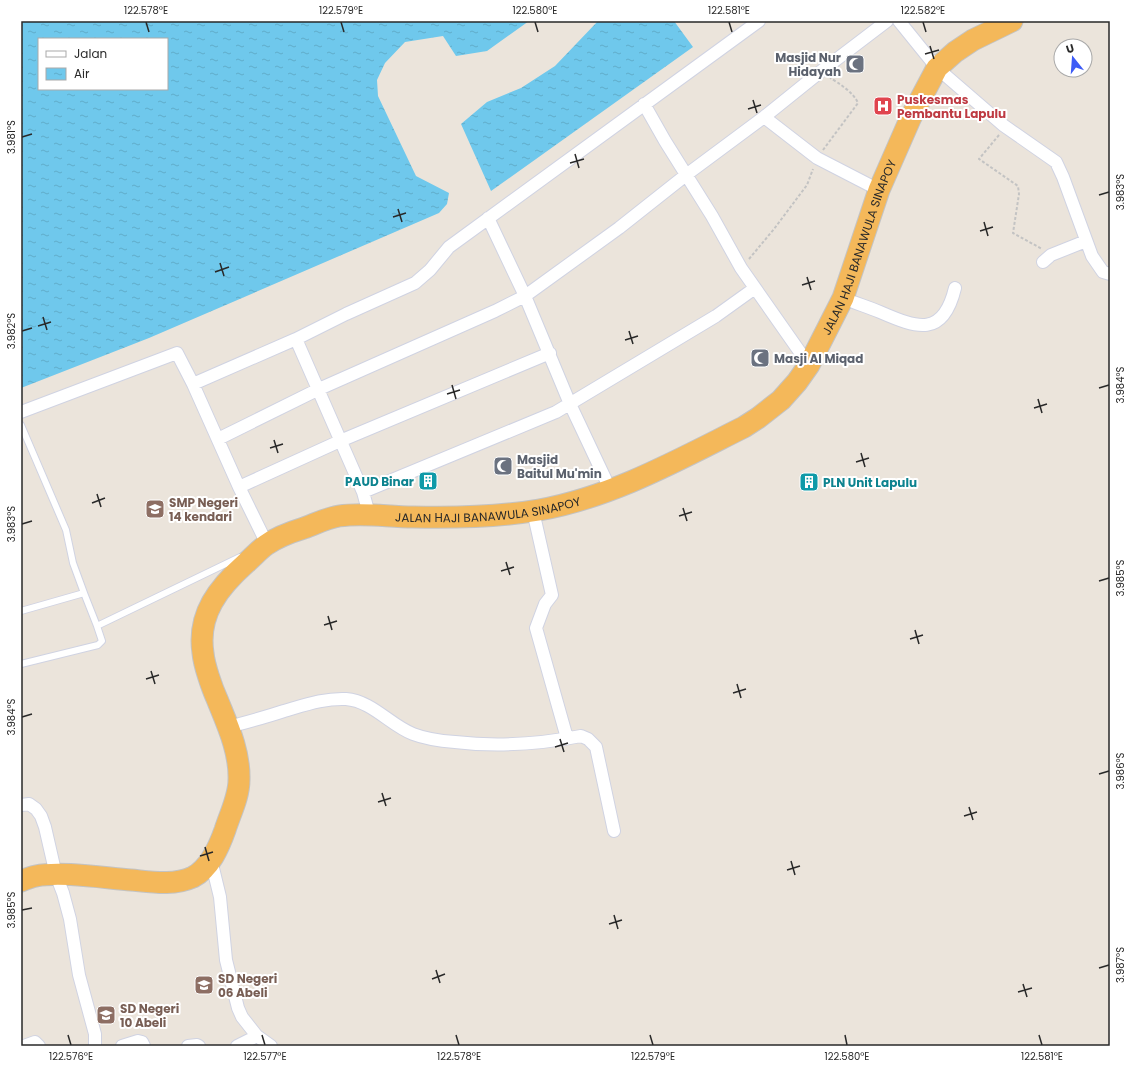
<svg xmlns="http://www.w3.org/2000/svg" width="1131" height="1067" font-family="Poppins,sans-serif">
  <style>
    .water { fill: url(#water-ripples); fill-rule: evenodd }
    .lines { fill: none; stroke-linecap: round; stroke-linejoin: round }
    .service-casing { stroke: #d0d3e2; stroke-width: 8 }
    .minor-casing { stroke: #d0d3e2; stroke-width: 14 }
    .trunk-casing { stroke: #c3c3c3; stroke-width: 23 }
    .path { stroke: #c3c3c3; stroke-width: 2; stroke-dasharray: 3 2; stroke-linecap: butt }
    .service { stroke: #fff; stroke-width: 6 }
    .minor { stroke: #fff; stroke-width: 12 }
    .trunk { stroke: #f4b85a; stroke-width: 21 }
    .ticks { fill: none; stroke: #292929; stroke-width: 1.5 }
    .labels { text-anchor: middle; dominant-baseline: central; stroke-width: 4; stroke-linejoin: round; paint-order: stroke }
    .worship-label { font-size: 12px; font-weight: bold; fill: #5b616d; stroke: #fff; text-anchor: start }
    .health-label { font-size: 12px; font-weight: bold; fill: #be3a42; stroke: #fff; text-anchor: start }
    .street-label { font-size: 12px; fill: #292929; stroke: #fff }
    .culture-label { font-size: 12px; font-weight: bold; fill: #0d838f; stroke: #fff; text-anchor: end }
    .education-label { font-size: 12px; font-weight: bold; fill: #785e54; stroke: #fff; text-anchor: start }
    .neatline { fill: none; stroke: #292929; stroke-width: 1.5 }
    .ticks-label { font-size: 10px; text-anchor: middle; fill: #292929 }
  </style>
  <defs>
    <pattern id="water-ripples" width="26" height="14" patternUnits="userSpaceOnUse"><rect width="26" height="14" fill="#6fc8ec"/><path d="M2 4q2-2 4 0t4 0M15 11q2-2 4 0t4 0" fill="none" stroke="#60acca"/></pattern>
  </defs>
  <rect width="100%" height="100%" fill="#ebe4db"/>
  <path class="water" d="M21,21h508l-42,30 -31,5 -13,-20 -38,6 -20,21 -8,17 1,16 38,80 33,17 -2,11 -8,9 -290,125 -128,50zM39,39h128v50h-128z
    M598,21h76l19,26 -202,144 -30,-67 26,-22 34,-14 34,-22z"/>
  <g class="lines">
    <defs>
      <path id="service" d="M21,425l45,105 7,33 11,30
        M21,611l63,-18 13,33 143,-69
        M21,664l77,-19 4,-4 -5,-15"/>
      <path id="minor" d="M899,21l38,47 66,57 53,37 7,15 29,79 11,16 7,2
        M644,104l21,37 47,75 29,52 68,97
        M764,117l53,41 62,32
        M488,218l37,78 45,108 41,87
        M1043,262l8,-7 35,-14
        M843,298c12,5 25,9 37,14 37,16 63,26 75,-24
        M296,339l67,153 6,22
        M21,412l156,-59 16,31
        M218,439l101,-50 176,-78 30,-15 94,-68 67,-53 78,-58 56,-45 67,-51
        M239,487l101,-46 210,-88
        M363,492l193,-80 160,-96 39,-28
        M533,511l19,84 -7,9 -9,24 31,110
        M267,544l-28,-57 -46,-103 103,-45 50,-25 69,-31 15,-13 19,-23 310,-226
        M229,727c18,-5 37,-10 55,-16 21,-6 41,-13 62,-12 26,2 44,26 67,35 13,5 28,7 42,8 42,5 85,2 126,-6l7,3 8,8 18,84
        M21,805l8,-1 7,5 5,7 4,11 11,48 7,18 7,26 9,56 16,59v12
        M211,860l9,37 6,63 12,48 4,9 15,19 14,10
        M24,1046l11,-4 4,4
        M122,1046l16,-5 4,1 2,4
        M188,1046l9,-1 2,1
        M237,1046l20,-10"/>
      <g id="trunk">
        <path id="s1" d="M21,881c5,-2 10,-4 15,-5 24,-5 69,2 95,4 21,2 42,6 62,-3 17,-9 26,-30 32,-47 5,-16 14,-33 14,-50 1,-29 -12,-56 -22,-81 -5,-11 -13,-34 -14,-46 -6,-39 16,-66 43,-90 7,-6 13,-13 20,-18 11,-8 25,-13 38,-17 11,-4 23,-10 35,-12 25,-4 49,1 74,1 41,1 85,0 126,-7 73,-13 139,-50 205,-83l14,-9 23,-18 16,-18 12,-17 34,-67 36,-108 32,-73 26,-49 18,-16 18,-12 39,-19"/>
      </g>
    </defs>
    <use href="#service" class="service-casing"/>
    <use href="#minor" class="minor-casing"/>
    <use href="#trunk" class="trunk-casing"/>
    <path class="path" d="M999,135l-20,24 39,27 1,8 -6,39 29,16
      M823,150l35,-47c-4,-10 -19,-20 -28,-25
      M749,259l25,-30 33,-44 6,-16"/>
    <use href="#service" class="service"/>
    <use href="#minor" class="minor"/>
    <use href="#trunk" class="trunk"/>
  </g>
  <path class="ticks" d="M146,22l3,10M341,22l3,10M535,22l3,10M729,22l3,10M923,22l3,10M930,46l4,13M925,54l14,-4M753,100l4,13M748,109l13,-4M22,137l10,-3M575,154l4,14M570,163l14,-4M1099,195l10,-3M398,209l4,13M393,217l13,-4M984,222l4,14M980,231l13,-4M220,263l4,13M215,272l14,-5M807,277l4,13M802,285l13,-4M43,317l4,13M38,326l13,-4M22,331l10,-3M629,331l4,13M625,340l13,-4M452,385l4,14M1099,388l10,-3M447,394l13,-4M1038,399l4,14M1034,408l13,-4M274,440l4,13M270,448l13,-4M861,453l4,14M856,462l13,-4M97,494l4,13M92,503l13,-5M683,508l4,13M679,516l13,-4M22,524l10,-3M506,562l4,13M501,571l13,-4M1099,581l10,-3M328,616l4,14M324,625l13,-4M915,630l4,14M910,639l13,-4M151,671l4,13M146,679l13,-4M737,684l4,14M733,693l13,-4M22,717l10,-3M560,739l4,13M555,747l13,-4M1099,774l10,-3M382,793l4,13M378,802l13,-4M969,807l4,13M964,816l13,-4M205,847l4,14M200,856l13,-4M791,861l4,14M787,870l13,-4M22,910l10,-2M614,915l4,14M609,924l13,-4M1099,968l10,-3M436,970l4,13M432,979l13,-5M1023,984l4,13M1018,992l14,-4M68,1035l3,10M262,1035l3,10M456,1035l3,10M650,1035l3,10M845,1035l2,10M1039,1035l3,10"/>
  <defs>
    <symbol id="mosque-square" viewBox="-11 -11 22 22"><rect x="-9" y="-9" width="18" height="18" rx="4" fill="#6b7280" stroke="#fff"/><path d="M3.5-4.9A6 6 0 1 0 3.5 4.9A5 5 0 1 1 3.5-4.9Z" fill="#fff"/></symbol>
    <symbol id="hospital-square" viewBox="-11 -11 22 22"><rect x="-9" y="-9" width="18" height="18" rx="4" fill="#e0444e" stroke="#fff"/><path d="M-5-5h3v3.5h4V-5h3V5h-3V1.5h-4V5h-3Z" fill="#fff"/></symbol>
    <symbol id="building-square" viewBox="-11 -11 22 22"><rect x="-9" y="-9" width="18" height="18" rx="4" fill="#0f9aa8" stroke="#fff"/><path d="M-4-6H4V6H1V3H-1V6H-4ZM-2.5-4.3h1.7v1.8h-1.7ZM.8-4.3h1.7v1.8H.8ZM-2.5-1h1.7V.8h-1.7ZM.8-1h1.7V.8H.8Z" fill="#fff"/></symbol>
    <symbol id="school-square" viewBox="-11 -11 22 22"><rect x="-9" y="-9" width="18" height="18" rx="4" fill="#8d6e63" stroke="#fff"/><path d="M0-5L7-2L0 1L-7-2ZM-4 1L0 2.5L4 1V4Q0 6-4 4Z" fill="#fff"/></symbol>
  </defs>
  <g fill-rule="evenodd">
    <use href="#mosque-square" x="844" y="53" width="22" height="22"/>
    <use href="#hospital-square" x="872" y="95" width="22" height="22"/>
    <use href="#mosque-square" x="749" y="347" width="22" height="22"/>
    <use href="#mosque-square" x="492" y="455" width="22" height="22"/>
    <use href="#building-square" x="417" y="470" width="22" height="22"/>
    <use href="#building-square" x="798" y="471" width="22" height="22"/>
    <use href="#school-square" x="144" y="498" width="22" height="22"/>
    <use href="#school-square" x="193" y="974" width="22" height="22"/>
    <use href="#school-square" x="95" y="1004" width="22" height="22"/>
  </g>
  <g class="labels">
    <g class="worship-label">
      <text x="841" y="57" text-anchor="end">Masjid Nur<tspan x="841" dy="14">Hidayah</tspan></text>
      <text x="774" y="358">Masji Al Miqad</text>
      <text x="517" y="459">Masjid<tspan x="517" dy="14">Baitul Mu'min</tspan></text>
    </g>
    <g class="health-label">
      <text x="897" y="99">Puskesmas<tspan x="897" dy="14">Pembantu Lapulu</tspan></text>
    </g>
    <g class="street-label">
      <text stroke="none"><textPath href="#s1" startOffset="1269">JALAN HAJI BANAWULA SINAPOY</textPath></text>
      <text stroke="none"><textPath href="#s1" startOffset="777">JALAN HAJI BANAWULA SINAPOY</textPath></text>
    </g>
    <g class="culture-label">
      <text x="414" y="481">PAUD Binar</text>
      <text x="823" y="482" text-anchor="start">PLN Unit Lapulu</text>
    </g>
    <g class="education-label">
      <text x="169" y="502">SMP Negeri<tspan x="169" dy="14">14 kendari</tspan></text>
      <text x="218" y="978">SD Negeri<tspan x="218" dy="14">06 Abeli</tspan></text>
      <text x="120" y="1008">SD Negeri<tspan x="120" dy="14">10 Abeli</tspan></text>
    </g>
  </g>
  <rect width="1131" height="1067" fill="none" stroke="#ffffff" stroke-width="44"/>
  <rect x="38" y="38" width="130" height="52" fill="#ffffff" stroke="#a9a9a9"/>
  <rect x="46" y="51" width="20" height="6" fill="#ffffff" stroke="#a9a9a9"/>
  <text x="74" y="58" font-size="12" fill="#292929">Jalan</text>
  <rect x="46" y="68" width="20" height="12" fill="url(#water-ripples)" stroke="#a9a9a9"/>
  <text x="74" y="78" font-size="12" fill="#292929">Air</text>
  <g transform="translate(1073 58) rotate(343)"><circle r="19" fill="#ffffff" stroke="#a9a9a9"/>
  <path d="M0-3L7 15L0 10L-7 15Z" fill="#3d5bf6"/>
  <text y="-6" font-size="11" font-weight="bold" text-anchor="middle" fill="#292929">U</text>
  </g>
  <rect x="22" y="22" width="1087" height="1023" class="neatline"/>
  <g class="ticks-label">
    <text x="146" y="14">122.578°E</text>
    <text x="341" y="14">122.579°E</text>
    <text x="535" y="14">122.580°E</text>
    <text x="729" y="14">122.581°E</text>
    <text x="923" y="14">122.582°E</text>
    <text transform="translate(11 137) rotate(-90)" y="4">3.981°S</text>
    <text transform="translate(1120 192) rotate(-90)" y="4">3.983°S</text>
    <text transform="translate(11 331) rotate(-90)" y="4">3.982°S</text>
    <text transform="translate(1120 385) rotate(-90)" y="4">3.984°S</text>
    <text transform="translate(11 524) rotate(-90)" y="4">3.983°S</text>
    <text transform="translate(1120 578) rotate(-90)" y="4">3.985°S</text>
    <text transform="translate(11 717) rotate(-90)" y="4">3.984°S</text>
    <text transform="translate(1120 771) rotate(-90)" y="4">3.986°S</text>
    <text transform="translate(11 910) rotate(-90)" y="4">3.985°S</text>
    <text transform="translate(1120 965) rotate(-90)" y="4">3.987°S</text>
    <text x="71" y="1060">122.576°E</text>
    <text x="265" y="1060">122.577°E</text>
    <text x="459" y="1060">122.578°E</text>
    <text x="653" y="1060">122.579°E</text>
    <text x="847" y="1060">122.580°E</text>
    <text x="1042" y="1060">122.581°E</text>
  </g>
</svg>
